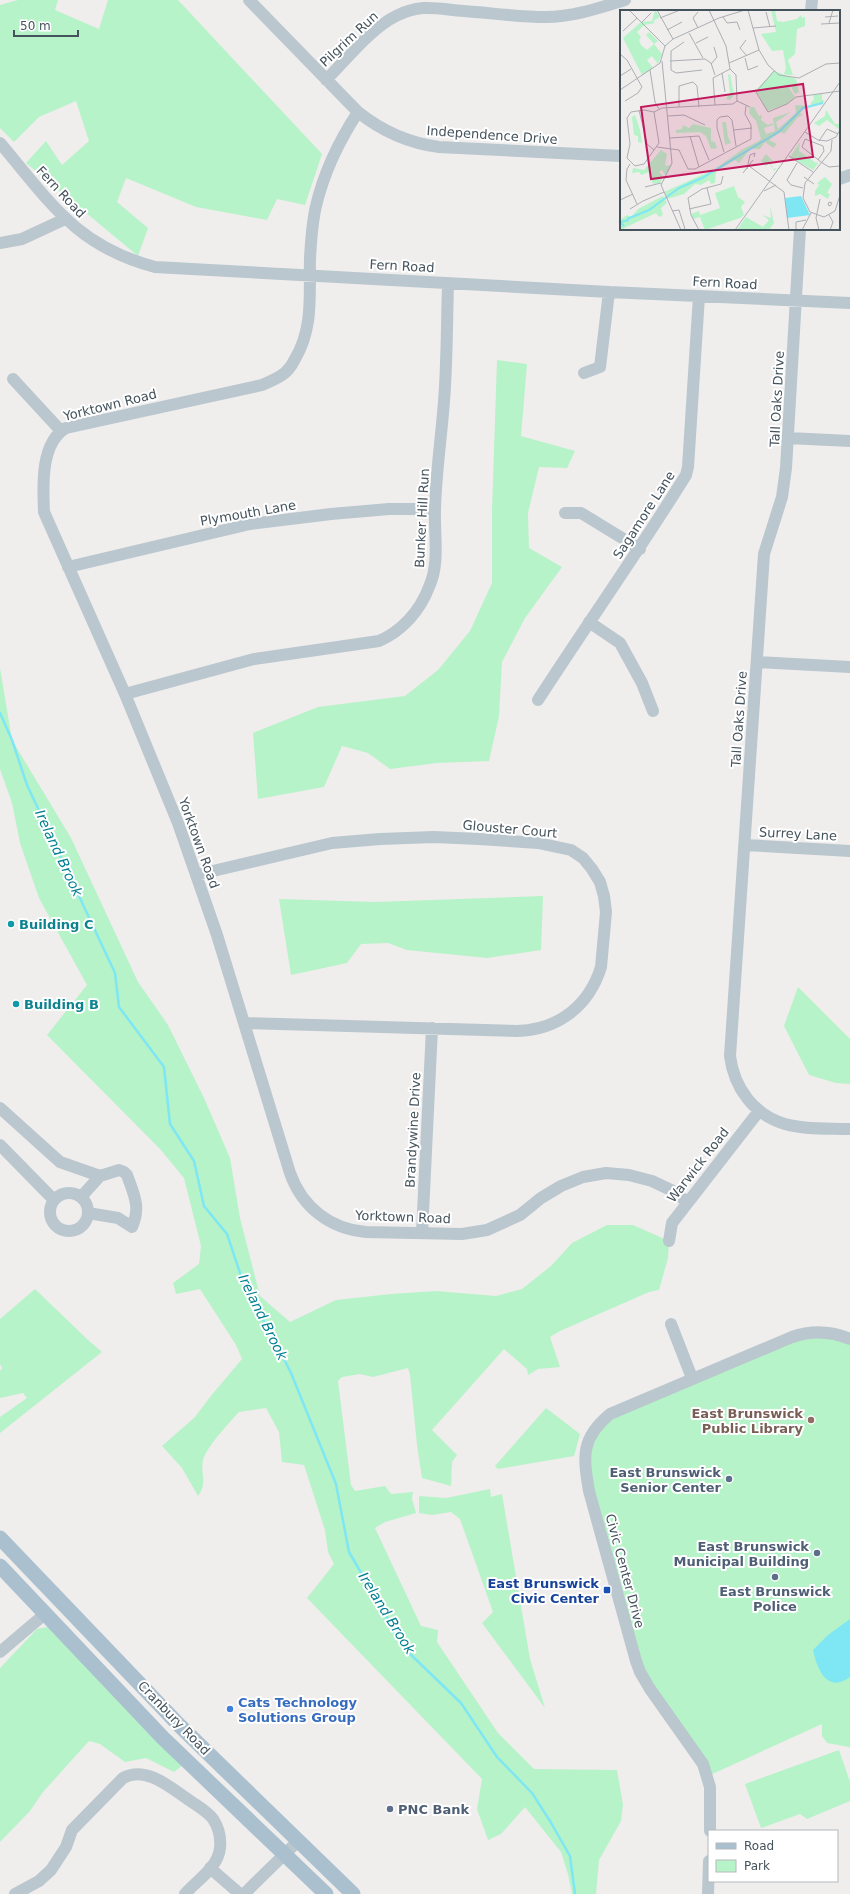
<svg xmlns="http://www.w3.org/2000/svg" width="850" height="1894" font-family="'DejaVu Sans',sans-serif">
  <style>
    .green { fill: #b6f3c8 }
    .water { fill: #7fe6f4 }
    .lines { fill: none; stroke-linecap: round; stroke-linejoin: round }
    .stream { stroke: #7fe6f4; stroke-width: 2.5 }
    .minor { stroke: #bac7ce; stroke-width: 12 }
    .major { stroke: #aac0cf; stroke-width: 15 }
    .culture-dot { fill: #0f9aa8; stroke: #fff; stroke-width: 1.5 }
    .education-dot { fill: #8d6e63; stroke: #fff; stroke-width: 1.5 }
    .service-dot { fill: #5c6f8a; stroke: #fff; stroke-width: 1.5 }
    .transit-dot { fill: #1a4fb4; stroke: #fff; stroke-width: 1.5 }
    .shop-dot { fill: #3f7fe0; stroke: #fff; stroke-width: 1.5 }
    .labels { text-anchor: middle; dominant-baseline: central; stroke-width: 4; stroke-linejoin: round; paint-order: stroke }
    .street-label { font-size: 13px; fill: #44535c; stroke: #fff }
    .culture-label { font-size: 13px; font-weight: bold; fill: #0d838f; stroke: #fff; text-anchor: start }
    .education-label { font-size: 13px; font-weight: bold; fill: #785e54; stroke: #fff; text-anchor: end }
    .service-label { font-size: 13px; font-weight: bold; fill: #4e5e75; stroke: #fff; text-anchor: end }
    .transit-label { font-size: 13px; font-weight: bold; fill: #164399; stroke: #fff; text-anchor: end }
    .shop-label { font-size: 13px; font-weight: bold; fill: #366cbe; stroke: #fff; text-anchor: start }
    .water-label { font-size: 14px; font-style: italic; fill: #038193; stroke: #fff }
    .inset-river { fill: none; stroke: #7fe6f4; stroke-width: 2 }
    .inset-road { fill: none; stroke: #abafb3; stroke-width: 1 }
    .view { fill: #c2185b; fill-opacity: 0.15; stroke: #c2185b; stroke-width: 2 }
    .inset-edge { fill: none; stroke: #44535c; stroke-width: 2 }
  </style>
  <rect width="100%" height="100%" fill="#f0eded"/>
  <path class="green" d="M18,0h40l-3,10 44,19 9,-29h70l144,154 -17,51 -28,-6 -10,21 -71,-13 -70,-29 -9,24 31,26 -10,28 -112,-93 20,-22 16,24 27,-24 -13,-40 -37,16 -25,25 -14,-14v-123z
    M497,360l30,4 -6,72 54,15 -8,17 -28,-1 -11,46 1,35 33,19 -37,51 -23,44 -3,54 -10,45 -52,2 -47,6 -22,-16 -26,-7 -18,41 -66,12 -5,-66 65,-26 87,-11 33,-26 32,-39 22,-48v-73z
    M0,668l12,72 59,98 67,144 30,43 36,73 26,60 10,60 20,78 30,26 46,-22 55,-6 45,-3 60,5 26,-7 29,-23 21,-23 35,-18h26l36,16 -1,17 -9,32 -10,2 -89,39 -10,6 10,30 -22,2 -10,6 -1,-6 -23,-20 -72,81 25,25 -5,7 -1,24 -29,-8 -5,-33 -7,-70 -2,-7 -35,9 -13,-3 -18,3 -4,4 13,104 4,6 30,-5 6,8 22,-2 -1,7 4,14 -31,9 -10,6 46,98 17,4 -1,12 61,91 36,36 83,1 6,35 -2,16 -22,39 -3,34h-24l-4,-20 -7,-22 -36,-45 -24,27 -13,6 -11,-31 5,-30 -175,-181 27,-34 -6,-12 -3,-22 -21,-65 -22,-3 -3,-30 -13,-24 -27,4c-9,10 -32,34 -36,48 -3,13 5,23 -5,36l-16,-28 -20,-22 33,-29 15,-20 32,-38 -6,-14 -36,-56 -24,5 -3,-11 26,-19 2,-18 -17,-68 -24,-29 -113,-114 40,-50 -48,-87 -19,-55 -8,-40 -12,-34z
    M543,896l-2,54 -54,8 -80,-8 -19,-7 -27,1 -14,19 -56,12 -12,-76 96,3z
    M798,987l52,52v45l-14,-1 -27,-8 -25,-49z
    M35,1289l53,51 14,12 -102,81v-16l27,-19 -4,-5 -23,5v-27l2,-3 -2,-4v-45z
    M792,1337l58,2v410l-1,-2 -22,-4 -5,-7v-12l-114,52 -58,-87 -61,-198 4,-60 8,-9z
    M546,1408l34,26 -6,22 -76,13 -3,-3z
    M490,1489l1,8 11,-3 28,165 15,49 -63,-85 11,-11 -33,-93 -9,-7 -19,3 -13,-2v-17l27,2z
    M47,1627l10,4 126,134 -9,7 -28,-14 -21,4 -25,-18 -11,-3 -46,51 -13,19 -30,31v-174l37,-39z
    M839,1750l11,32v19l-43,18 -7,-5 -39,14 -16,-44z"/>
  <path class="water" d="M850,1619v58c-23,17 -33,-8 -37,-27l15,-15z"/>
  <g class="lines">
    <path class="stream" d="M0,713l12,27 15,45 88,188 4,34 45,60 6,57 24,37 10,45 23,28 17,51 34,62 13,26 45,111 13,68 57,98 55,53 36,54 35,36 18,28 20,35 5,38"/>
    <path class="minor" d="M249,0l109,112c25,20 50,31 81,35l182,9
      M811,11l1,-11
      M326,80c21,-21 44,-51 70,-64 26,-13 41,-7 68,-5 27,2 55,6 82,6 27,0 53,-9 79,-17
      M358,112c-19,29 -34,60 -42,94 -4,17 -5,34 -6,52 -1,35 4,69 -15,101 -3,6 -7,12 -13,16 -6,4 -13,7 -20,10l-196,43c-26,15 -23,59 -22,84l81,182 53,129 39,112 73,238c12,34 40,56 76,59l96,2 25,-4 33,-15 21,-17 20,-12 22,-9 23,-4 23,2 23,6 21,10 14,11
      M0,143c50,59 76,103 155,124l454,25 241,11
      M839,179l11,-4
      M800,229l-14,239 -4,29 -18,57 -34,502c4,32 24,59 55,68 21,6 44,4 65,5
      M0,243l22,-4 43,-20
      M584,373l16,-6 9,-75
      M13,379l48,52
      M788,438l62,3
      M565,513h16l59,36
      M68,567l182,-43 81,-10 58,-5h46
      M589,622l31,21 22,40 11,28
      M757,662l93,5
      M125,694l129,-35 125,-18c23,-10 41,-30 50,-54 11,-24 5,-52 6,-78 1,-41 8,-82 10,-123 2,-34 2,-69 3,-103
      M538,700c49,-76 101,-149 148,-225l2,-8 11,-171
      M745,845l105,6
      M196,875l136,-32 48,-4 54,-2 45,2 59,4 33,7 12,8 9,11 8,13 4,14 2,16 -5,55c-12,39 -43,63 -84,64l-273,-8
      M0,1108l60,54 40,14 19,-6 5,2 3,3c7,20 14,32 5,52l-14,-9 -30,-5
      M0,1145l54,55
      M50 1212a19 19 0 1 1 38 0a19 19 0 1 1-38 0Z
      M81,1197l19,-21
      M422,1233l10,-205
      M669,1241l3,-18 87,-112
      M671,1324l21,54
      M0,1652l46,-39
      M710,1831v-44l-7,-23 -53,-75 -10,-17 -4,-11 -47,-170c-6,-35 -8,-53 21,-77l182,-77c20,-7 39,-6 58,2
      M210,1868l30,26
      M15,1894l24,-13 12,-11 15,-23 6,-17 51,-52c23,-13 48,10 66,22 8,6 18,11 24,19 6,9 8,19 7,29 -2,20 -23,32 -35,46
      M244,1894l54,-53
      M708,1894l1,-33"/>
    <path class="major" d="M0,1538l180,188 173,168
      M0,1566l163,172 163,156"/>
  </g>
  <g class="culture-dot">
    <circle cx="11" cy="924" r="4"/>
    <circle cx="16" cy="1004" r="4"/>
  </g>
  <circle class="education-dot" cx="811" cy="1420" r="4"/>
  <g class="service-dot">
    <circle cx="729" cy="1479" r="4"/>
    <circle cx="817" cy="1553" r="4"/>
    <circle cx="775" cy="1577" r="4"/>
    <circle cx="390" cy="1809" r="4"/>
  </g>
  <rect class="transit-dot" x="603" y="1586" width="8" height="8" rx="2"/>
  <circle class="shop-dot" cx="230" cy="1709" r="4"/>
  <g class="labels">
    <g class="street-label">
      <text transform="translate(349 39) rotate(-43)">Pilgrim Run</text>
      <text transform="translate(492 135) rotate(4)">Independence Drive</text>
      <text transform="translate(61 192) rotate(47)">Fern Road</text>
      <text transform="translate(402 266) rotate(3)">Fern Road</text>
      <text transform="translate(725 283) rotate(3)">Fern Road</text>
      <text transform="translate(777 399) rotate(-87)">Tall Oaks Drive</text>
      <text transform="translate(110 405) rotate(-14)">Yorktown Road</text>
      <text transform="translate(248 513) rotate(-10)">Plymouth Lane</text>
      <text transform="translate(644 515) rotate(-57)">Sagamore Lane</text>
      <text transform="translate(422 518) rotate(-87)">Bunker Hill Run</text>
      <text transform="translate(739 719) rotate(-86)">Tall Oaks Drive</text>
      <text transform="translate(510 829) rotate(5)">Glouster Court</text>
      <text transform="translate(798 834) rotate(3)">Surrey Lane</text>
      <text transform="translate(199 843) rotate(70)">Yorktown Road</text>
      <text transform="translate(413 1130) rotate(-87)">Brandywine Drive</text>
      <text transform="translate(698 1165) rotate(-52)">Warwick Road</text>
      <text transform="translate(403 1217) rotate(2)">Yorktown Road</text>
      <text transform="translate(625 1571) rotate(75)">Civic Center Drive</text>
      <text transform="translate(174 1718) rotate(46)">Cranbury Road</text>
    </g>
    <g class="culture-label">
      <text x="19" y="924">Building C</text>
      <text x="24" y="1004">Building B</text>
    </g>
    <g class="education-label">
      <text x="803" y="1413">East Brunswick<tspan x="803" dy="15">Public Library</tspan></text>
    </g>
    <g class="service-label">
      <text x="721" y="1472">East Brunswick<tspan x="721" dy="15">Senior Center</tspan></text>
      <text x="809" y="1546">East Brunswick<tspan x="809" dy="15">Municipal Building</tspan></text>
      <text x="775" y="1591" text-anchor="middle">East Brunswick<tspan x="775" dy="15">Police</tspan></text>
      <text x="398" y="1809" text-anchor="start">PNC Bank</text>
    </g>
    <g class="transit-label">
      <text x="599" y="1583">East Brunswick<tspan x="599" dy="15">Civic Center</tspan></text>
    </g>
    <g class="shop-label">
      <text x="238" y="1702">Cats Technology<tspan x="238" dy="15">Solutions Group</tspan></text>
    </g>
    <g class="water-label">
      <text transform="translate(59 853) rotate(65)">Ireland Brook</text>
      <text transform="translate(263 1317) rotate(64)">Ireland Brook</text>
      <text transform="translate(387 1613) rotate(58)">Ireland Brook</text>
    </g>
  </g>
  <g transform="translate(620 10)">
    <rect width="220" height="220" fill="#f0eded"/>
    <path d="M35,0l5,7 -7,4 2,2 -11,2 -7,7 4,5 -2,3 2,5 6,5 7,-6 -8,-9 3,-3 9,9 -4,3 8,10 -4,10 -6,-8 -5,4 6,8 -11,7 -19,-37 18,-16 11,-1zM151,0h4l2,11 6,1 14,-3 4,-4 1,3 3,-1v9l-8,3 -2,25 -7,6 5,15 8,-1 -12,1 -5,-1 2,-6 -3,-18 -11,1 -11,-17 15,-2zM154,61l22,8 3,13 -4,2 -4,-7 3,-2 -3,1 -2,2 6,9 -8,7 -20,7 -11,-21zM110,64l4,21 -4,5 -4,-1 4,-5 -2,-19zM202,84v5l3,3 -22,7 -3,4 3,2 -5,2 -14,17 -3,-2 -12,8 8,4 -4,4 -8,-6 -5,7h-10l-11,14 -4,-3 -19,11 -1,12 -4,1 -2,-4 -8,5 -6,-1 -11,10 -17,5 -3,-7 51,-23 28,-20 16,-8 2,-2 -5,-18 -7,-8 1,-6h4l5,9 3,-1 -1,5 7,5 5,-2v2l-9,3 2,6 9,-3 -2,-13 18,-6 -15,10 2,7 18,-16 -1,-8 16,1v-4l3,-2 -1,-5zM206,100l9,14h5l-1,5 -12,-9 -8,6 -5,-3 11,-7zM15,105l5,15 2,13 -4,-1v-6l-4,-1 -2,-18zM102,112h4l2,15 3,6 -6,2zM73,114l18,4v13l4,1 2,6 -6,1 -5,-13 -6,-4 -24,1v-3l6,-1 1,-4 6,3zM180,132l-1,9 17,12 3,-1 -6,8 -23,-13zM41,140l6,4 -2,12 7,-1 -7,10 -3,-5 -3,2 4,4 -3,7 -7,1 -2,-6h-2l3,-7 -11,4 -2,-3 -7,1 1,-5 11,2zM146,144l12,12 -8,-6 3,9 4,-1 -3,3 -5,-8 -3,3 -5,-5zM205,167l7,7 -5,9 3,1 -2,5 -8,-5 -5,2v-5l4,-6 -2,-2zM114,176l4,11 7,5 -4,5 3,8 -4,3 -35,12 -5,-13 -7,2 -2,-5 8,-3 1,4 20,-7 -5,-15zM43,186l4,7 -6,5 2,7 -4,2 -3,-4 -36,17v-10l7,-5 4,2 7,-8zM150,195l4,18 -5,7h-32l9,-13 17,10 6,-7 -7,-5 9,3z" fill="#b6f3c8"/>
    <path d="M181,186l9,19 -23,3 -2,-20z" fill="#7fe6f4"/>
    <path class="inset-river" d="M7,209l22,-9 30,-22 23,-10 78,-47 23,-23 20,-5M4,216l-4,-4 9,-2"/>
    <path class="inset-road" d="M9,0l36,36M37,0l16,29M128,0l11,40 9,15 11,10 20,3 27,-14 14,-1M78,2l-5,6 5,10M146,2l4,15M103,7l4,6 10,-1 3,8M205,7l13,-1M40,8l20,-8M21,13l10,-10M209,13l4,-13M201,14l19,-1M133,18l23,-2M47,20l15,-8M3,21l14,-13M69,23l14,25M126,30l-6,8 7,8M64,32l-13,9v19l5,3 26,-3M76,33l12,-6M0,44l7,6 15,27 -4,6 -13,8M125,48l3,12 10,-4M42,51l10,102 -11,22 20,45M50,51l35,-2 6,4 4,12M109,53l30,-13M91,54l6,-7 -3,-10M30,60l5,32 4,7M154,61l-18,21 12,20 19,-8 9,-7 44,-6M102,63l3,19M0,66l11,-7M0,80l40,-27 5,-17 8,-7 46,-21 26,-8M117,91l13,6M95,95l-2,-27 17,-9M59,97v-21l14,-4 4,4 2,21M19,100l8,34 7,6M24,100l10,2 5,31 -15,21 -9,2 -8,-8 3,-14 -3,-26 4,-6zM34,102l8,-4 71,-4 4,-3 -1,-26 -6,-6 -4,-23 -17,-36M48,106l16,-1 21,10M114,120l18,-2M185,122l13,8 9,1 9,-4 4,-7M70,126l9,31M50,128l29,-2 10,24M212,130l-1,11 -26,32 -2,15 7,14 14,5 11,-6 5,-16M199,131l8,-12 11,5M37,137l22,3 9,19h7l56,-30v-14l-6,-11 1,-8M104,142l-7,-24v-8l3,-3 8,-1 4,4 4,26M169,146l24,16M198,150l6,-9 -1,-5 -18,-7 -3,8 19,15 8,5 11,-1M177,153l-10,17 4,5 12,3M10,154l-3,5 -1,11 11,24M129,156l35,26 5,38M127,159l3,-14 5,-2 -1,4M123,163l10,-13M184,167l10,7M25,177l16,-4M144,181l12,-6M0,190l13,-6M209,192l3,1 -2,3 -2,-1zM10,199l13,-8 21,-9M69,199l22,-5 -4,-16M52,201l7,-1 6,19M209,205l4,7 -3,8M79,220l-8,-15 -3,-17 14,-9 19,-5 2,-8M115,220l105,-148M176,220v-8l10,-2M182,220l9,-17M199,220l-3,-12 4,-19"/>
    <path class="view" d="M183,74l10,73 -162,22 -10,-72z"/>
    <rect width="220" height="220" class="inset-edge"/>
  </g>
  <rect x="708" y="1830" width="130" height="52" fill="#ffffff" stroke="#b4babe"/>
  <rect x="716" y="1843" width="20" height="6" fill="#aac0cf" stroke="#b4babe"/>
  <text x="744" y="1850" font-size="12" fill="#44535c">Road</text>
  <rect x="716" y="1860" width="20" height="12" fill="#b6f3c8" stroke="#b4babe"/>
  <text x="744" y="1870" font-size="12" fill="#44535c">Park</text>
  <path d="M14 30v6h64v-6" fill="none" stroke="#44535c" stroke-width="2"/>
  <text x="20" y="30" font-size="12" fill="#44535c" stroke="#ffffff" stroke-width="3" paint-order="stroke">50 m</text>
</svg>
